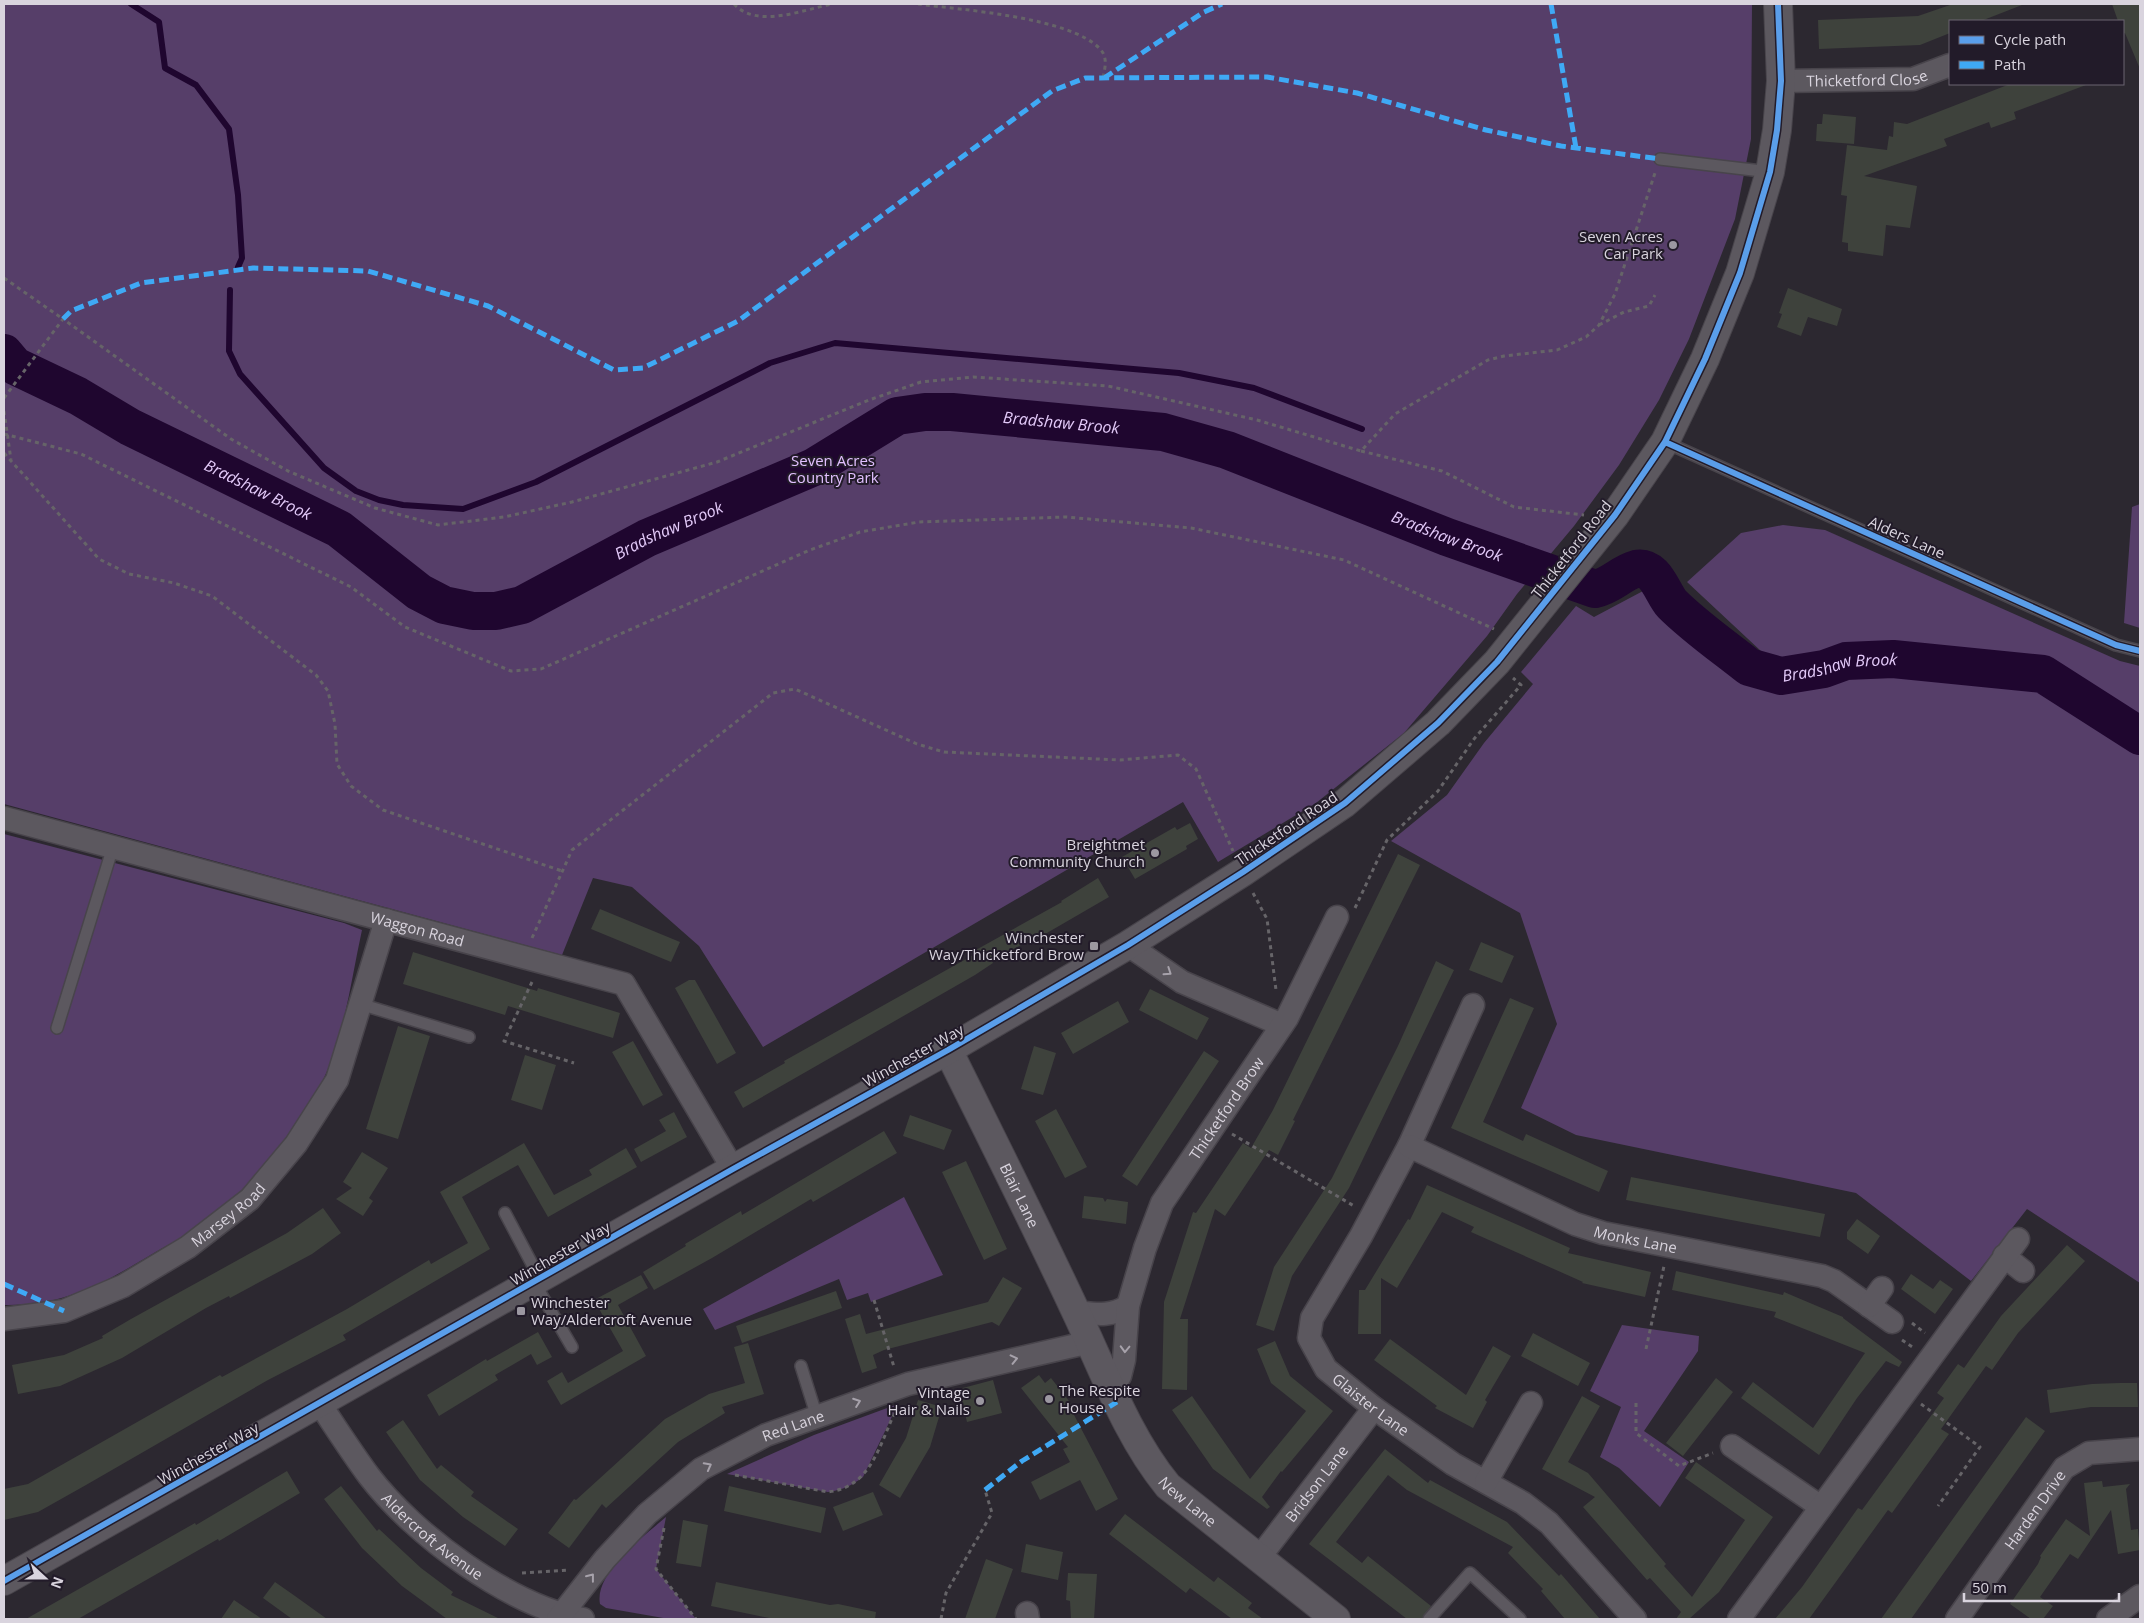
<svg xmlns="http://www.w3.org/2000/svg" width="2144" height="1623" font-family="'Open Sans',sans-serif">
  <style>
    .green { fill: #563e69 }
    .lines { fill: none; stroke-linecap: round; stroke-linejoin: round }
    .stream { stroke: #1f062f; stroke-width: 6 }
    .river { stroke: #1f062f; stroke-width: 38 }
    .building { fill: #3e423c }
    .service-casing { stroke: #48444b; stroke-width: 14 }
    .minor-casing { stroke: #48444b; stroke-width: 25 }
    .tertiary-casing { stroke: #48444b; stroke-width: 30 }
    .path { stroke: #666468; stroke-width: 3; stroke-dasharray: 4 4; stroke-linecap: butt }
    .service { stroke: #5c585f; stroke-width: 11 }
    .minor { stroke: #5c585f; stroke-width: 22 }
    .tertiary { stroke: #5c585f; stroke-width: 28 }
    .quiet { stroke: #3fa9f5; stroke-width: 5; stroke-dasharray: 10 5; stroke-linecap: butt }
    .cycleway-casing { stroke: #221b29; stroke-width: 9 }
    .cycleway { stroke: #5a9eea; stroke-width: 6 }
    .oneway { stroke: #a7a2ab }
    .poi-dot { fill: #9c98a1; stroke: #221b29; stroke-width: 2 }
    .labels { text-anchor: middle; dominant-baseline: central; stroke-width: 4; stroke-linejoin: round; paint-order: stroke }
    .street-label { font-size: 15px; fill: #d9d4de; stroke: #221b29 }
    .poi-label { font-size: 15px; fill: #d9d4de; stroke: #221b29; text-anchor: end }
    .park-label { font-size: 15px; fill: #e1c0fe; stroke: #221b29 }
    .water-label { font-size: 16px; font-style: italic; fill: #e3caf9; stroke: #221b29 }
  </style>
  <rect width="100%" height="100%" fill="#2c2830"/>
  <path class="green" d="M4,4h1748l-1,135 -16,80 -46,120 -30,61 -40,65 -45,61 -57,68 -30,42 -83,97 -88,70 -98,59 -35,-60 -420,245 -64,-101 -67,-59 -39,-9 -31,77 -558,-151z
    M2140,504v124l-16,-5 8,-116z
    M1783,525l42,5 295,131 20,5v60l-98,-62 -148,-16 -48,1 -69,17 -90,-84 54,-49z
    M1643,591l92,85 51,11 106,-13 148,17 100,63v529l-113,-74 -56,72 -115,-88 -280,-58 -55,-27 36,-84 -37,-111 -129,-72 56,-46 37,-52 49,-59 -12,-12 55,-66 18,11z
    M4,834l340,89 18,7c-11,50 -17,104 -39,150 -27,53 -68,102 -114,140 -15,13 -37,22 -55,33 -50,30 -89,53 -150,52z
    M904,1197l39,78 -72,27 -3,-9 -21,7 -8,-21 -124,51 -12,-21z
    M1622,1325l77,11 -1,15 -54,80 45,31 -29,45 -41,-39 -19,-11 21,-50 -31,-16z
    M898,1404l-35,73c-12,9 -21,13 -35,15l-101,-18 87,-39z
    M666,1517l-10,52 40,50h-27l-63,-11 -6,-4c-6,-31 44,-68 66,-87z"/>
  <g class="lines">
    <path class="stream" d="M131,4l28,18 6,46 31,17 33,44 9,66 4,63 -4,9
      M230,290l-1,61 11,23 84,94 32,23 23,9 24,5 60,4 73,-27 234,-119 65,-20 344,30 75,15 108,41"/>
    <path class="river" id="s1" d="M4,353l11,13 63,30 52,31 209,102 80,63 25,13 29,6h23l26,-6 125,-67 167,-71 83,-51 28,-4h27l211,20 64,18 220,87 148,52c16,-3 26,-16 41,-20 20,-4 26,24 36,35 23,23 52,43 77,63l32,9 43,-7 22,-8 47,-2 150,15 97,62"/>
  </g>
  <path class="building" d="M1953,4l69,1 -41,16h-31v12l-30,12 -101,4 -1,-29 100,-4z
    M2112,4h28v65l-15,-36 -2,1v-13h-5z
    M2010,84l76,1 -72,27 2,7 -25,9 -2,-6 -45,17 3,7 -83,30 53,10 -7,42 -24,-3 -3,31 -35,-5v-8l-6,-1 5,-46 -6,-1 6,-50 40,5 2,-14 4,1 1,-15 13,2z
    M1823,114l33,3 -2,27 -38,-3 1,-17h5z
    M1788,288l54,21 -5,17 -29,-9 -7,19 -24,-9 5,-13 -3,-1z
    M1190,823l8,16 -12,7 1,3 -52,30 -13,-22 53,-30 2,3z
    M1398,854l22,11 -127,255 2,1 -17,34 -9,-5 -44,66 -10,-7 -35,110h8l-1,71 -25,-1 2,-87 29,-90 3,1 47,-70 8,5 22,-38z
    M1098,878l11,19 -69,40 -1,-2 -47,26 1,2 -18,12 -232,133 -9,-16 51,-29 -1,-2 191,-107 -1,-3 88,-49 -1,-1z
    M600,909l80,33 -9,20 -80,-33z
    M1481,942l33,14 -12,27 -33,-13z
    M413,952l124,39 1,-3 82,25 -7,25 -105,-32 -3,9 -102,-31z
    M1436,961l18,9 -105,218 -57,88 -18,55 -18,-6 18,-58 58,-89 66,-132z
    M689,980h6l41,73 -19,11 -42,-76z
    M1150,989l59,29 -12,22 -58,-30z
    M1510,998l24,10 -51,114 40,19 3,-7 82,37 -9,21 -148,-64z
    M1118,1001l11,21 -56,32 -12,-21z
    M398,1026l32,10 -32,103 -32,-10z
    M633,1041l30,54 -20,11 -31,-54z
    M1034,1046l22,7 -13,42 -22,-6z
    M1204,1051l15,10 -82,125 -15,-10z
    M525,1055l31,10 -14,45 -31,-10z
    M1056,1109l31,58 -22,11 -30,-57z
    M674,1112l13,25 -46,25 -7,-13 32,-18 -7,-11z
    M910,1115l42,15 -8,20 -41,-14z
    M884,1131l13,22 -84,49 -2,-3 -99,59 -58,32 -11,-18 43,-26 -1,-2 56,-33 1,4z
    M524,1143l30,52 38,-20 -3,-5 37,-22 11,19 -89,50 -30,-52 -25,14 -31,18 28,52 -147,86 3,5 -78,40 -182,105 -48,27 -34,8v-31l24,-5 192,-109 2,2 125,-68 82,-49 2,4 37,-21 -28,-51z
    M362,1152l26,16 -19,30 4,3 -10,15 -27,-17 16,-11 -9,-6z
    M966,1161l41,88 -23,11 -42,-88z
    M1631,1177l194,37 -5,23 -194,-37z
    M1427,1185l143,63 -2,5 83,19 -6,25 -63,-14 1,-1 -112,-50 3,-5 -32,-15 -45,76 -16,-10v56h-23l1,-44h6l43,-71 2,1z
    M1084,1196l19,2 2,4 2,-3 21,3 -2,22 -44,-6z
    M323,1208l18,25 -29,21 -82,44 -1,-2 -23,12 -84,50 -62,28 -42,8 -6,-29 52,-10 39,-17 -1,-2 29,-17 156,-86z
    M1857,1219l23,17 -12,18 -21,-15v-7z
    M2067,1245l18,16 -67,72 -26,37 -6,-4 -45,63 8,5 -57,79 -4,-3 -79,109h-34l27,-32 56,-79 4,2 82,-112 -7,-5 21,-29 6,4 37,-52z
    M1676,1271l107,24 1,-3 59,25v1l59,44 -3,5 -13,-6 -29,37 -38,57 -78,-57 12,-16 60,46 52,-75 -91,-36 2,-5 -104,-22z
    M1911,1274l22,15 7,-9 13,9 -18,25 -34,-25z
    M641,1275l7,13 -30,17 28,51 -85,49 -14,-24 15,-9 6,11 55,-32 -29,-51z
    M1003,1277l19,11 -23,38 -7,-4 -108,28 -11,5 4,13 -15,5 -17,-54 15,-5 6,20 122,-32z
    M836,1291l6,17 -100,35 -6,-17z
    M538,1332l14,25 -15,8 -6,-11 -36,21 3,5 -59,36 -12,-21 59,-36 1,2z
    M1533,1333l57,30 -12,23 -57,-30z
    M1390,1339l76,56 27,-49 18,10 -26,44 2,2 -14,26 -38,-20 2,-2 -63,-46z
    M1275,1341l15,35 43,35 -51,61 -1,-1 -19,26 8,10 -3,2 -54,-40 -41,-59 20,-14 58,83 56,-68 -35,-28 -14,-34z
    M748,1343l16,51 -42,13 3,6 -47,29 -72,66 -4,-4 -33,44 -21,-15 26,-34 2,1 89,-81 44,-25 36,-11 -11,-36z
    M1039,1375l6,8 6,-5 25,32 -3,3 45,86 -22,12 -16,-31 -40,20 -9,-18 39,-20 -7,-13 5,-2 -47,-59z
    M1716,1378l17,14 -50,64 -17,-13z
    M993,1380l9,33 -35,9 -8,-33z
    M2120,1383h17l1,24h-47l-41,6 -3,-23 45,-6z
    M1582,1396l18,10 -32,56 20,11 78,91 -2,2 28,31 53,-77 -60,-42 11,-16 77,55 -54,75 -30,27h-13l5,-7 -31,-34 -3,2 -64,-73 12,-10 -53,-28z
    M918,1400l24,7 -12,40 -30,51 -21,-13 27,-47z
    M2026,1417l19,14 -134,188h-30z
    M403,1420l34,49 4,-4 33,27 -3,4 47,33 -13,17 -42,-29 -43,-37 -34,-48z
    M1385,1449l43,34 2,-3 77,42 52,54 2,-2 39,45h-35l-24,-28 2,-2 -35,-36 5,-6 -106,-57 -19,-15 -52,67 26,21 6,-7 63,50 -9,13h-15l-98,-75z
    M287,1471l13,22 -81,48 -1,-2 -140,80h-52l169,-96 1,2z
    M2102,1481l1,6 27,-3 -4,5 5,41 7,-1 2,21 -22,4 -7,-44 -33,49 -8,-5 -30,43 13,9 -10,13h-12l-21,-15 28,-40 3,-7 -1,-1 26,-37 24,17 -6,-53z
    M341,1486l36,45 2,-2 42,39 32,24 -2,3 49,24h-53l-45,-33 -40,-38 -38,-49z
    M729,1486l97,22 -5,25 -97,-22z
    M873,1492l10,23 -40,16 -10,-24z
    M1125,1514l89,68 4,-5 34,26 -4,5 15,11h-31l-42,-31 -4,5 -77,-59z
    M683,1520l25,5 -7,42 -25,-4z
    M1026,1544l37,8 -5,28 -37,-8z
    M986,1559l27,10 -18,50h-30z
    M1068,1573l29,1 -3,45h-23l-1,-18 -4,-1z
    M275,1582l20,14 32,23h-35l-29,-21z
    M716,1582l114,23 8,-1 38,8 -1,7h-101l-63,-13z
    M234,1600l28,19h-41z"/>
  <g class="lines">
    <defs>
      <path id="service" d="M1660,159l110,13
        M1665,442l451,203 24,6
        M360,1004l109,33
        M57,1028l56,-181
        M505,1213l35,66
        M534,1282l38,65
        M801,1366l16,51
        M1429,1619l41,-46 50,46"/>
      <g id="minor">
        <path id="s2" d="M1781,81l132,-2 37,-14"/>
        <path id="s3" d="M4,818l620,166 109,185"/>
        <path d="M1128,945l54,37 100,43"/>
        <path id="s4" d="M1473,1005l-64,141 -48,90 -49,82 -3,20 17,31 48,39 79,56 70,39 26,20 86,96"/>
        <path id="s5" d="M1409,1146l166,78 28,9 219,43 12,5 58,41"/>
        <path d="M2004,1256l19,15"/>
        <path d="M1869,1306l13,-18"/>
        <path d="M1076,1312c20,2 35,5 52,-6"/>
        <path id="s6" d="M4,1319l60,-8 59,-25 65,-39 62,-48 46,-55 41,-64 49,-160"/>
        <path id="s7" d="M1112,1389l8,-13 4,-16 4,-54 17,-58 17,-45 125,-185 50,-101"/>
        <path id="s8" d="M320,1404c16,24 32,49 49,72 45,59 141,130 214,143"/>
        <path d="M1732,1446l89,61"/>
        <path d="M1486,1482l45,-79"/>
        <path id="s9" d="M1259,1558l115,-150"/>
        <path d="M1027,1613l1,6"/>
        <path id="s10" d="M558,1619l47,-60 42,-45 54,-45 65,-34 142,-51 182,-42"/>
        <path d="M1739,1619l279,-380"/>
        <path id="s11" d="M1957,1619l107,-151 25,-15 51,-4"/>
        <path d="M2108,1619l32,-23"/>
      </g>
      <g id="tertiary">
        <path id="s12" d="M948,1050c43,87 87,174 128,262 28,59 51,124 92,174l168,133"/>
        <path d="M4,1581l729,-412 215,-119 180,-105 115,-73 102,-69 93,-80 59,-61 118,-147 50,-73 40,-83 35,-86 30,-101 7,-42 4,-49 -3,-77"/>
      </g>
    </defs>
    <use href="#service" class="service-casing"/>
    <use href="#minor" class="minor-casing"/>
    <use href="#tertiary" class="tertiary-casing"/>
    <path class="path" d="M734,4c23,25 68,6 98,0
      M918,4c44,6 152,13 182,45 8,8 5,19 3,29
      M4,278l59,41
      M1599,325l25,-13 25,-6 6,-11
      M4,398l59,-79 168,120 57,32 87,37 63,17 66,-8 68,-15 145,-40 152,-62 52,-18 52,-5 135,9 149,34 104,31 34,-37 93,-54 16,-4 53,-6 29,-13 13,-12 16,-31 40,-121
      M4,411l7,49
      M4,434l77,20 270,133 54,40 106,44 30,-2 269,-119 50,-18 59,-10 147,-5 125,11 153,32 150,69
      M1361,451l81,20 72,36 70,8
      M4,453l95,106 30,15 45,9 38,13 104,79 12,16 7,33 2,40 14,22 32,24 179,61
      M1253,893l14,26 9,71
      M1355,908l32,-68 51,-49 36,-52 47,-54 -8,-7
      M532,938l40,-88 201,-157 22,-4 122,55 27,8 176,8 58,-5 18,14 37,82
      M532,982l-28,59 70,22
      M1232,1134l122,72
      M874,1300l20,67
      M1912,1323l13,10
      M1902,1340l12,8
      M1646,1349l18,-83
      M1636,1403v30l43,33 34,-13
      M1921,1404l59,43 -42,59
      M735,1475l93,17c43,-5 51,-46 67,-80
      M664,1528l-8,41 40,50
      M522,1573l47,-3
      M941,1619l5,-26 46,-80 -7,-23"/>
    <use href="#service" class="service"/>
    <use href="#minor" class="minor"/>
    <use href="#tertiary" class="tertiary"/>
    <path class="quiet" d="M1551,4l25,144
      M1104,78l100,-66 18,-8
      M63,319l8,-8 70,-28 112,-15 115,3 120,35 126,64 29,-2 95,-47 314,-230 33,-13 182,-1 90,16 129,37 75,16 99,13
      M4,1284l60,27
      M985,1490l37,-29 95,-59"/>
    <defs>
      <path id="cycleway" d="M1665,442l451,203 24,6
        M4,1581l729,-412 215,-119 180,-105 115,-73 102,-69 93,-80 59,-61 118,-147 50,-73 40,-83 35,-86 30,-101 7,-42 4,-49 -3,-77"/>
    </defs>
    <use href="#cycleway" class="cycleway-casing"/>
    <use href="#cycleway" class="cycleway"/>
  </g>
  <defs><path id="oneway-chevron" d="M-2-3.5L2.5 0L-2 3.5" fill="none" stroke-width="1.6" stroke-linecap="round" stroke-linejoin="round" transform="scale(1.25)"/></defs>
  <g class="oneway">
    <use href="#oneway-chevron" transform="translate(1168 972) rotate(34)"/>
    <use href="#oneway-chevron" transform="translate(1125 1349) rotate(92)"/>
    <use href="#oneway-chevron" transform="translate(1014 1359) rotate(-13)"/>
    <use href="#oneway-chevron" transform="translate(857 1402) rotate(-20)"/>
    <use href="#oneway-chevron" transform="translate(708 1466) rotate(-28)"/>
    <use href="#oneway-chevron" transform="translate(591 1577) rotate(-52)"/>
  </g>
  <g class="poi-dot">
    <circle cx="1673" cy="245" r="5"/>
    <circle cx="1155" cy="853" r="5"/>
    <rect x="1089" y="941" width="10" height="10" rx="2.5"/>
    <rect x="516" y="1306" width="10" height="10" rx="2.5"/>
    <circle cx="1049" cy="1399" r="5"/>
    <circle cx="980" cy="1401" r="5"/>
  </g>
  <g class="labels">
    <g class="street-label">
      <text stroke="none"><textPath href="#s2" startOffset="86">Thicketford Close</textPath></text>
      <text transform="translate(1907 537) rotate(24)">Alders Lane</text>
      <text transform="translate(1571 549) rotate(-52)">Thicketford Road</text>
      <text transform="translate(1286 828) rotate(-34)">Thicketford Road</text>
      <text stroke="none"><textPath href="#s3" startOffset="428">Waggon Road</textPath></text>
      <text transform="translate(913 1055) rotate(-29)">Winchester Way</text>
      <text stroke="none"><textPath href="#s7" startOffset="309">Thicketford Brow</textPath></text>
      <text stroke="none"><textPath href="#s12" startOffset="162">Blair Lane</textPath></text>
      <text stroke="none"><textPath href="#s6" startOffset="252">Marsey Road</textPath></text>
      <text stroke="none"><textPath href="#s5" startOffset="246">Monks Lane</textPath></text>
      <text transform="translate(560 1253) rotate(-30)">Winchester Way</text>
      <text stroke="none"><textPath href="#s4" startOffset="465">Glaister Lane</textPath></text>
      <text stroke="none"><textPath href="#s10" startOffset="310">Red Lane</textPath></text>
      <text transform="translate(208 1453) rotate(-29)">Winchester Way</text>
      <text stroke="none"><textPath href="#s9" startOffset="94">Bridson Lane</textPath></text>
      <text stroke="none"><textPath href="#s12" startOffset="514">New Lane</textPath></text>
      <text stroke="none"><textPath href="#s11" startOffset="134">Harden Drive</textPath></text>
      <text stroke="none"><textPath href="#s8" startOffset="175">Aldercroft Avenue</textPath></text>
    </g>
    <g class="poi-label">
      <text x="1663" y="236">Seven Acres<tspan x="1663" dy="17">Car Park</tspan></text>
      <text x="1145" y="844">Breightmet<tspan x="1145" dy="17">Community Church</tspan></text>
      <text x="1084" y="937">Winchester<tspan x="1084" dy="17">Way/Thicketford Brow</tspan></text>
      <text x="531" y="1302" text-anchor="start">Winchester<tspan x="531" dy="17">Way/Aldercroft Avenue</tspan></text>
      <text x="1059" y="1390" text-anchor="start">The Respite<tspan x="1059" dy="17">House</tspan></text>
      <text x="970" y="1392">Vintage<tspan x="970" dy="17">Hair &amp; Nails</tspan></text>
    </g>
    <g class="park-label">
      <text x="833" y="460">Seven Acres<tspan x="833" dy="17">Country Park</tspan></text>
    </g>
    <g class="water-label">
      <text stroke="none"><textPath href="#s1" startOffset="1175">Bradshaw Brook</textPath></text>
      <text stroke="none"><textPath href="#s1" startOffset="290">Bradshaw Brook</textPath></text>
      <text stroke="none"><textPath href="#s1" startOffset="754">Bradshaw Brook</textPath></text>
      <text stroke="none"><textPath href="#s1" startOffset="1580">Bradshaw Brook</textPath></text>
      <text stroke="none"><textPath href="#s1" startOffset="2029">Bradshaw Brook</textPath></text>
    </g>
  </g>
  <rect width="2144" height="1623" fill="none" stroke="#d9d4de" stroke-width="10"/>
  <rect x="1949" y="20" width="175" height="65" fill="#221b29" stroke="#6b6571"/>
  <rect x="1959" y="36" width="25" height="8" fill="#5a9eea" stroke="#6b6571"/>
  <text x="1994" y="45" font-size="15" fill="#d9d4de">Cycle path</text>
  <rect x="1959" y="61" width="25" height="8" fill="#3fa9f5" stroke="#6b6571"/>
  <text x="1994" y="70" font-size="15" fill="#d9d4de">Path</text>
  <g transform="translate(45 1578) rotate(111)" stroke="#221b29" stroke-width="4" paint-order="stroke">
  <path d="M0-4L9 19L0 12L-9 19Z" fill="#d9d4de"/>
  <text y="-8" font-size="14" font-weight="bold" text-anchor="middle" fill="#d9d4de">N</text>
  </g>
  <path d="M1964 1593v8h155v-8" fill="none" stroke="#d9d4de" stroke-width="2.5"/>
  <text x="1972" y="1593" font-size="15" fill="#d9d4de" stroke="#221b29" stroke-width="4" paint-order="stroke">50 m</text>
</svg>
